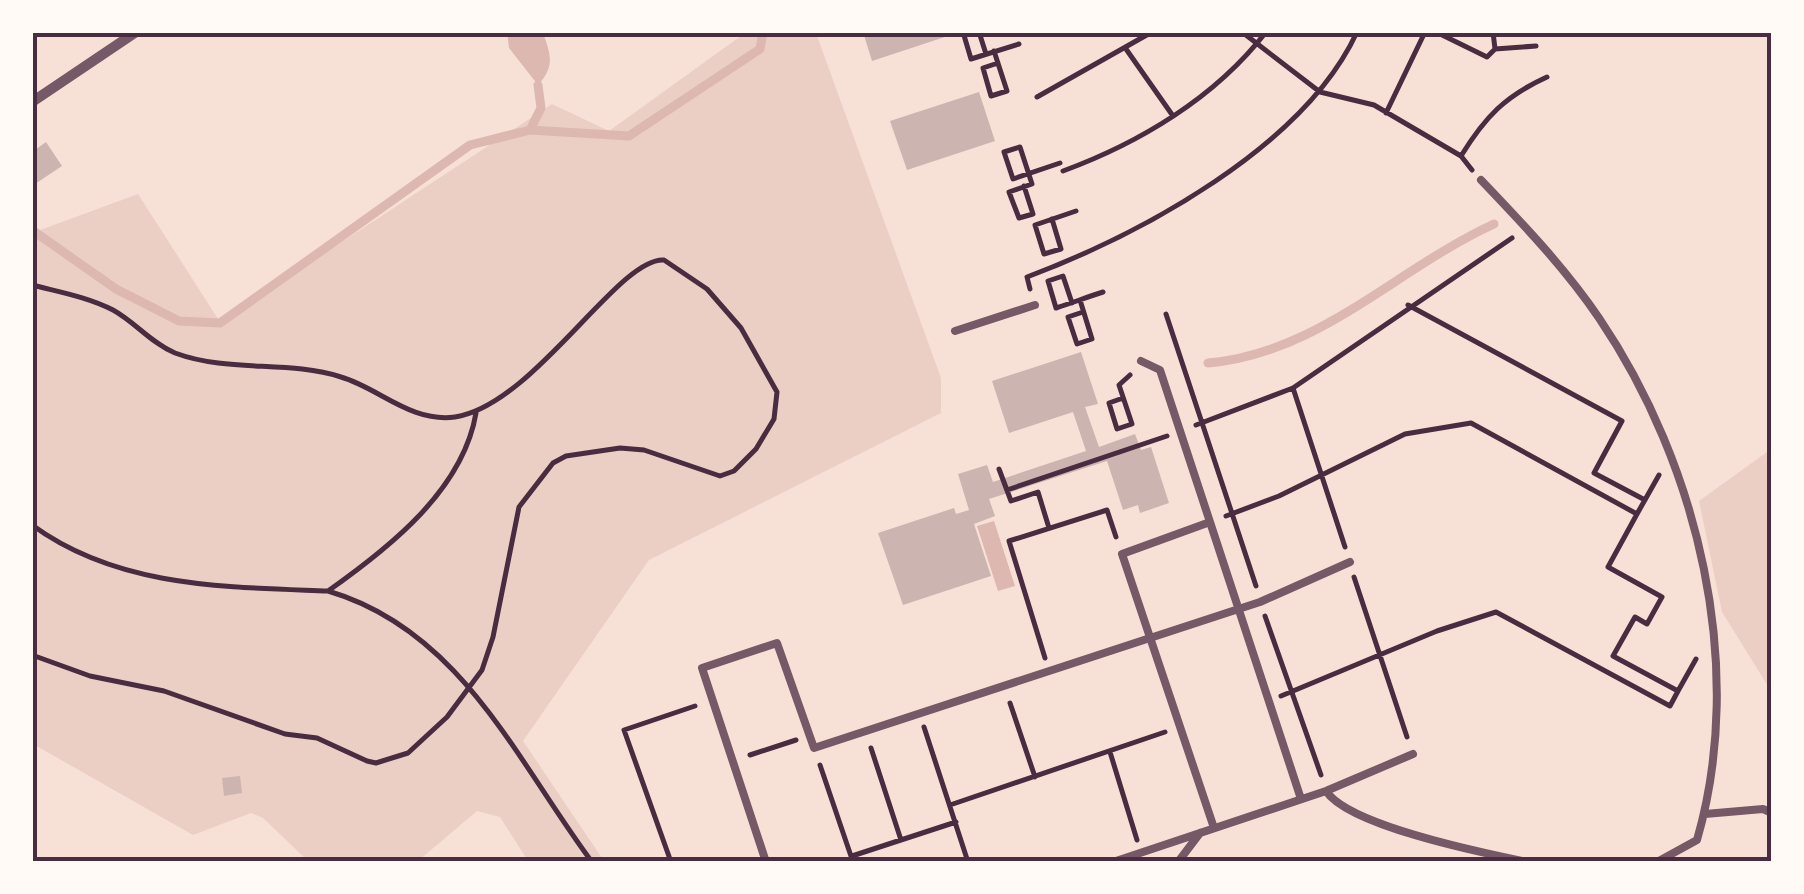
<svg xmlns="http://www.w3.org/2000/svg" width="1804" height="894" font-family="'Asap Condensed',sans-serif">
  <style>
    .green { fill: #ebcfc5 }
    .water { fill: #dcb8b0 }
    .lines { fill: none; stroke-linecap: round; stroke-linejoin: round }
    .stream { stroke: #dcb8b0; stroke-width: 9 }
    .building { fill: #ccb4b1 }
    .path { stroke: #4a2c40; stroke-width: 5 }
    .service { stroke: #755966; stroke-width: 8 }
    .minor { stroke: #755966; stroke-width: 10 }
    .neatline { fill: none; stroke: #4a2c40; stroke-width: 4 }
  </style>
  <rect width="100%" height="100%" fill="#f7e1d7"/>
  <path class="green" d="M745,33h71l125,345v35l-292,147 -126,181 81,120h-76l-28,-44 -23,-6 -59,50h-110l-45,-43 -12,-5 -58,22 -160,-91 -1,-511 106,-39 82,128 332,-218 57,27z
    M1771,449v242l-49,-79 -23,-111z"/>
  <path class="water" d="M507,32l36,1c8,22 12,33 -5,52l-29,-37z
    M994,521l21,65 -17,5 -21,-65z"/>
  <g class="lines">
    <path class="stream" d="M530,130l11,-22 -3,-23
      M32,230l84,59 63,32 41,2 250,-178 60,-15 99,6 131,-87 3,-17
      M1208,363c110,-9 188,-94 286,-139"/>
  </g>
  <path class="building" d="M863,32h94v1l-85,28z
    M979,92l16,49 -88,29 -17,-49z
    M46,142l16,24 -30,20v-34z
    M1081,352l17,52 -13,3 14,40 36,-13 6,16 10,-3 18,56 -29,10 -2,-8 -15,5 -16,-49 -118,38 6,17 -21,8 17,52 -88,29 -25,-72 76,-25 2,6 13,-4 -11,-36 29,-9 6,17 93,-31 -13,-39 -64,21 -17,-52z
    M240,776l2,17 -18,3 -2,-18z"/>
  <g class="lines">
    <path class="path" d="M963,32l8,27 48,-15
      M979,32l7,22
      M1242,32l78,60 54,13 87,51 11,14
      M1436,32l51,25 8,-8 41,-3
      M1493,32l2,17
      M1126,49l47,67
      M994,51l13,40 -16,5 -8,-28 15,-5
      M1037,97l115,-65
      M1386,113l39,-81
      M1461,156c24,-39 44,-60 86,-79
      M1063,171c76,-28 152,-73 203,-139
      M1024,186l9,28 -14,4 -10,-26 23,-8 -12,-37 -16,5 9,27 47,-16
      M1052,219l9,30 -17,5 -9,-29 41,-14
      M32,285c27,7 56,12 81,25 22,12 38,33 62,43 54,20 113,7 166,24 38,11 70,46 114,40 79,-12 163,-160 209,-157l43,29 34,39 36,64 -3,27 -18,30 -22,22 -14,5 -76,-26 -24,-2 -54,8 -13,7 -34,44 -26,130 -11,33 -35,47 -39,36 -32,10 -9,-2 -50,-23 -32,-4 -121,-43 -74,-15 -58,-21
      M1030,289l-3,-12c114,-43 277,-130 330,-245
      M1080,300l12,39 -15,5 -9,-27 15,-5
      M1072,303l-9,-27 -15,5 8,27c16,-5 31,-11 47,-16
      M1408,305l214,116 -28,52 51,27
      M1166,314l90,272
      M1293,388l52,159
      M1123,398l-14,5 8,26 15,-5 -13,-39 11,-10
      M1196,425l97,-37 219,-150
      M999,469l12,32 27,-9 11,36
      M1007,490l160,-54
      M1637,514l-29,53 54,30 -15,27 -12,-7 -22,39 65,35 18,-32
      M1226,516l53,-20 126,-62 66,-11 166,91 22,-39
      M32,525c86,63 194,62 296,66 61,-43 135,-101 148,-178
      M1354,577l53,160
      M328,591c133,39 188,169 264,271
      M1265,616l56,159
      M1045,658l-36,-117 98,-31 9,27
      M1281,696l156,-65 59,-19 174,94 8,-15
      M1010,703l25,74
      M924,727l44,135
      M871,748l30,92
      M1110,752l27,88
      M750,755l46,-15
      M820,765l33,97
      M950,805l215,-73
      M852,856l104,-34
      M671,862l-47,-132 71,-24"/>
    <path class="service" d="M1481,180c42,44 84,88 118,138 99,146 148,349 98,522l-40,22
      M955,331l80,-26
      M1141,361l19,9 50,152 -88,32 92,274
      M1210,522l91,277
      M1326,791c23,35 157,62 201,71
      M1705,814l58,-5 9,4
      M766,862l-64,-194 75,-25 37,105 446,-146 90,-40
      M1113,862l213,-71 87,-37
      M1178,862l22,-29"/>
    <path class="minor" d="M32,102l104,-70"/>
  </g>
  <rect width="1804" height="894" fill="none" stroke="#fffaf5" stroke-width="70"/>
  <rect x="35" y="35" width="1734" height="824" class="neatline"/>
</svg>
